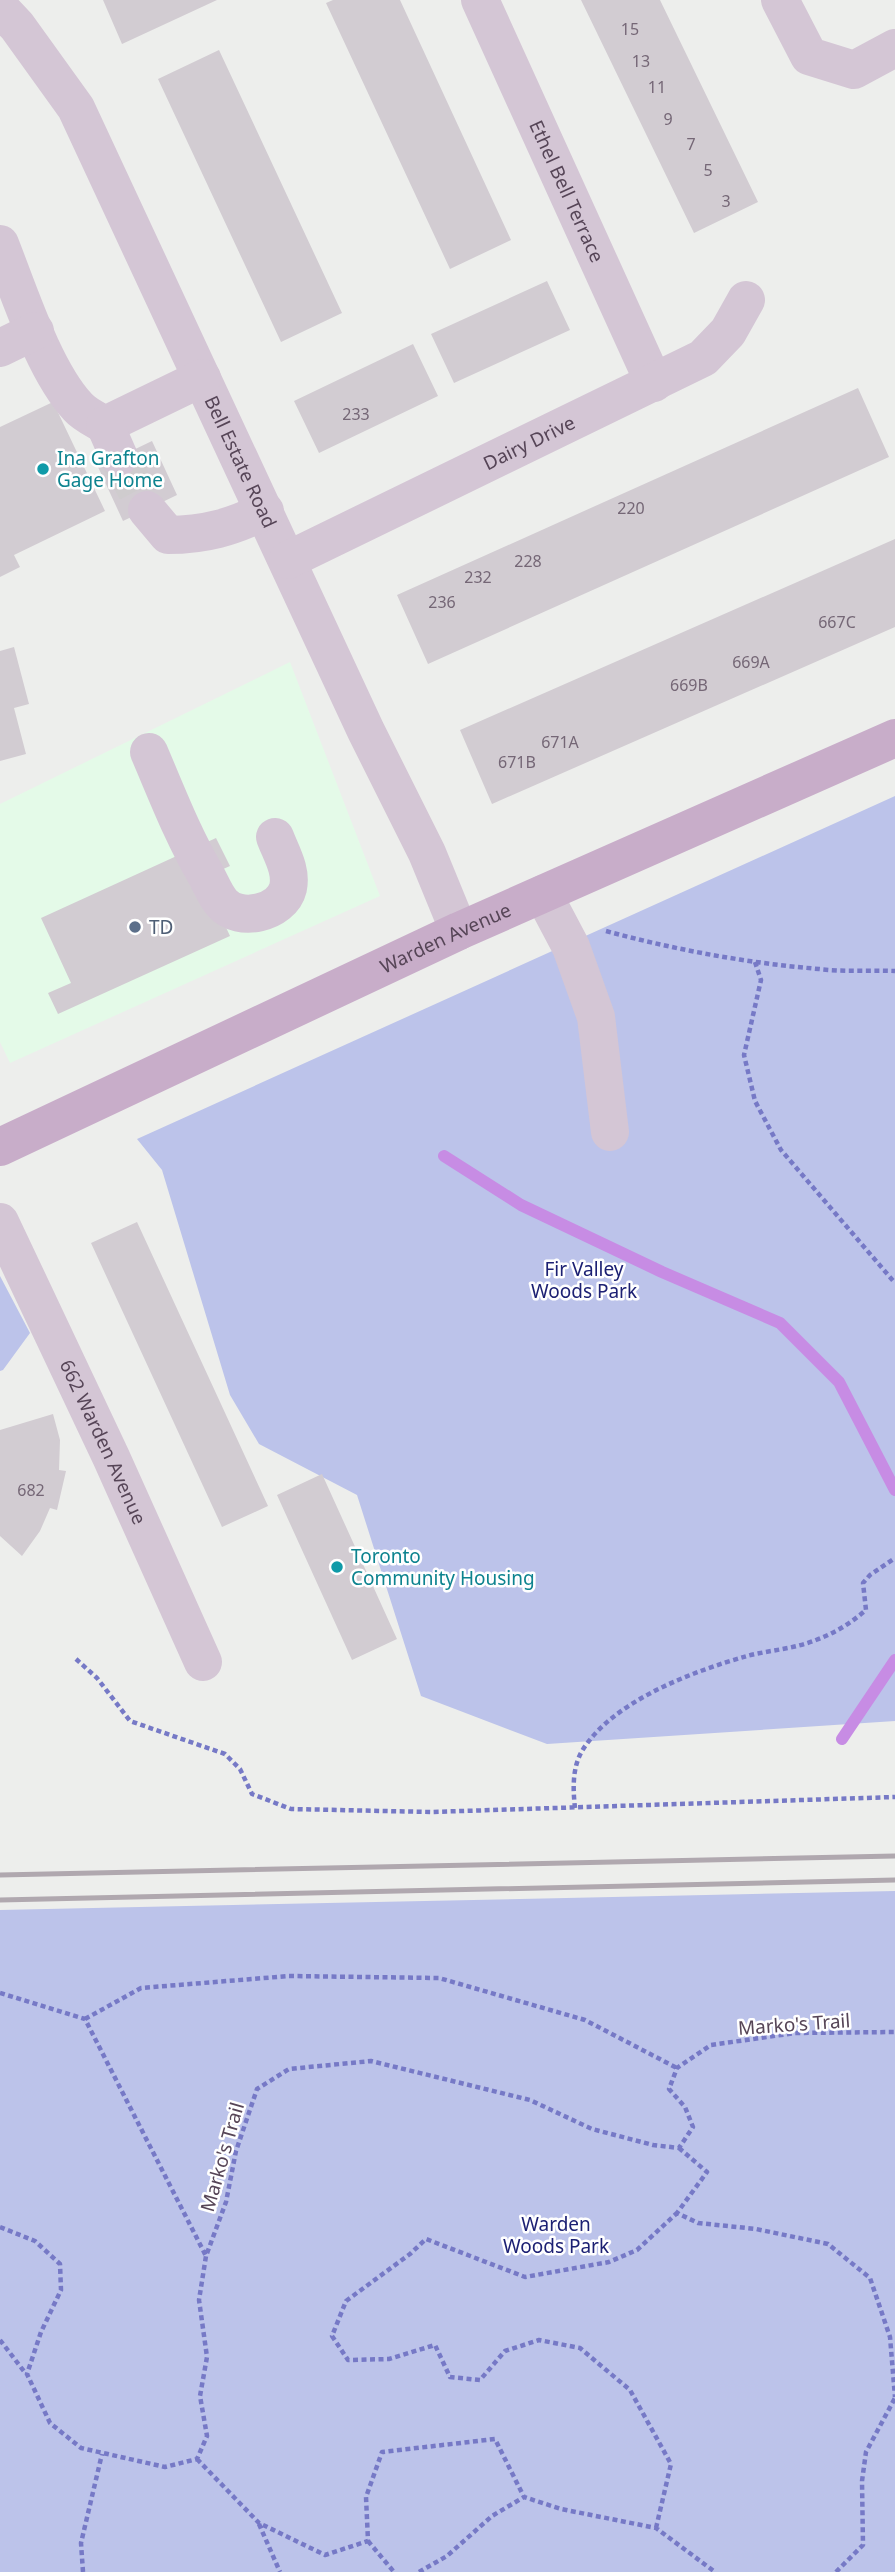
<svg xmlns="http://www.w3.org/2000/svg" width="895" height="2572" font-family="'Noto Sans',sans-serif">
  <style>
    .commercial { fill: #e4fae8 }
    .green { fill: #bcc3ea }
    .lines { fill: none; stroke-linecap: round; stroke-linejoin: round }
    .stream { stroke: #c78ce4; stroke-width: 12 }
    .building { fill: #d2ccd2 }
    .minor-tunnel { stroke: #cfccce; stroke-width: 38; stroke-dasharray: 38 19; stroke-linecap: butt }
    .path { stroke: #7679c6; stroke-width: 4.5; stroke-dasharray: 5 3.5; stroke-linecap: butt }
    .minor { stroke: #d4c6d5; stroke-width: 38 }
    .major { stroke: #c8adc9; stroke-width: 38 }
    .rail { stroke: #b0a8af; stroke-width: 5 }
    .culture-dot { fill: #0f9aa8; stroke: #fff; stroke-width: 2.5 }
    .service-dot { fill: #5c6f8a; stroke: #fff; stroke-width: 2.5 }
    .labels { text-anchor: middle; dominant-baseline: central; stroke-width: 5; stroke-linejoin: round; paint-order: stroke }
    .number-label { font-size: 16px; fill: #756776 }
    .street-label { font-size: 19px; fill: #564557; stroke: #fff }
    .culture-label { font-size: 19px; fill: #0d838f; stroke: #fff; text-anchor: start }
    .service-label { font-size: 19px; fill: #4e5e75; stroke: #fff; text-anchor: start }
    .park-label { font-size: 19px; fill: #1c2073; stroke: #fff }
  </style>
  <rect width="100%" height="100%" fill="#edeeec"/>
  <path class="commercial" d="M290,662l90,234 -370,167 -10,-21v-238z"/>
  <path class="green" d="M895,796v925l-348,23 -126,-48 -64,-201 -98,-51 -29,-49 -68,-225 -25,-31z
    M0,1276l30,57 -27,37 -3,1z
    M895,1891v681h-895v-662z"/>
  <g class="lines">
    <path class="stream" d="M444,1156l77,49 141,67 118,51 59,59 56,108
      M842,1739l53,-79"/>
  </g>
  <path class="building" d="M103,0h114l-95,44z
    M333,0h67l111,240 -61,29 -124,-266z
    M581,0h79l98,202 -64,31z
    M219,50l123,263 -61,29 -123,-263z
    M547,281l23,49 -116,53 -23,-49z
    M413,344l25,52 -119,57 -25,-52z
    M858,388l31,69 -461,207 -31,-69z
    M53,402l52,109 -91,44 6,12 -20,10v-150z
    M152,441l25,54 -54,26 -25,-54z
    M895,539v88l-403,177 -32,-74z
    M14,647l15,57 -15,4 12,46 -26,7v-110z
    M216,838l14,28 -27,12 27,58 -172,78 -10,-21 23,-10 -30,-65z
    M137,1222l131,284 -46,21 -131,-284z
    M53,1414l7,26 -1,30 7,1 -9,39 -7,-2 -10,23 -18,25 -22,-20v-106z
    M322,1474l75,165 -45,21 -75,-165z"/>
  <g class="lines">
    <path class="minor-tunnel" d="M119,457l28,53"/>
    <path class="path" d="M606,931c70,19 141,32 213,38 25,3 51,1 76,2
      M755,962l6,18 -17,75 11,46 26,49 114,133
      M76,1659l21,19 33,43 95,33 15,15 12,25 39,15 140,3 464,-15
      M575,1808c-2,-18 -3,-40 7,-57 30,-50 112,-80 165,-95 23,-6 47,-7 69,-16 19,-7 35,-17 50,-30l-3,-27 7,-8 25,-17
      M0,1993l85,26 121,237
      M85,2019l56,-31 148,-12 150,2 146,42 92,48
      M679,2148l28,24 -30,41 21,10 58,6 72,15 42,34 20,59 5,60
      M0,2227l35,14 25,23 1,26 -20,42 -14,42 23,49 31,25 84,19 32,-8 10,-23 -7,-40 7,-39 -8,-57 7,-44 20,-54 10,-51 21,-62 32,-20 82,-8 159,39 62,29 61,16 26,3 14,-21 -8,-20 -16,-18 8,-21 34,-23 84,-12 100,-1
      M0,2340l26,34
      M197,2459l62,64 66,32 43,-14 -2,-44 16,-45 113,-13 29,58 37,12 95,19 59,44
      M259,2524l21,48
      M656,2528l15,-64 -41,-74 -50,-42 -41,-8 -34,11 -25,29 -30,-3 -15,-32 -46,14 -41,1 -16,-24 14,-35 64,-47 16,-15 99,38 84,-15 28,-12 40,-37
      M368,2541l26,31
      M83,2572l-2,-29 21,-89
      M419,2572l28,-16 45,-40 32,-19
      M836,2572l27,-27 -1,-64 4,-29 29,-54"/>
    <g class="minor">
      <path id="s1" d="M480,0l174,383"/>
      <path d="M780,0l29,56 45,14 41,-22"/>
      <path id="s2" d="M0,8l17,18 59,82 290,623 61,122 32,78"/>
      <path d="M0,244c19,48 44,127 78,163 7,8 19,13 27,18l97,-47"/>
      <path d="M0,348l35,-17"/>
      <path d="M105,425l14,32"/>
      <path d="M147,510l21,25c37,0 64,-8 97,-24"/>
      <path id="s3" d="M288,560l415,-202 25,-26 18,-32"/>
      <path d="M149,752c18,42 34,84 57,123 5,9 9,20 16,28 17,20 60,10 66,-15 4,-18 -7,-35 -13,-51"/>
      <path d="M543,894l28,53 25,70 14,115"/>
      <path id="s4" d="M0,1222l111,235 92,205"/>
    </g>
    <path class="major" id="s5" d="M0,1147l459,-216 436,-193"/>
    <path class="rail" d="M0,1875l895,-19
      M0,1900l895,-20"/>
  </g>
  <g class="culture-dot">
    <circle cx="43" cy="469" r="7"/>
    <circle cx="337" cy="1567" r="7"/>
  </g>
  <circle class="service-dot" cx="135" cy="927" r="7"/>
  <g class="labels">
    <g class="number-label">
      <text x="630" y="29">15</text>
      <text x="641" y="61">13</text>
      <text x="657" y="87">11</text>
      <text x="668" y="119">9</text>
      <text x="691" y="144">7</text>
      <text x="708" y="170">5</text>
      <text x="726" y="201">3</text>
      <text x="356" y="414">233</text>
      <text x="631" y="508">220</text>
      <text x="528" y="561">228</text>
      <text x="478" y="577">232</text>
      <text x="442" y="602">236</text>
      <text x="837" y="622">667C</text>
      <text x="751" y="662">669A</text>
      <text x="689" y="685">669B</text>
      <text x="560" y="742">671A</text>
      <text x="517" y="762">671B</text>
      <text x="31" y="1490">682</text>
    </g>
    <g class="street-label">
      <text stroke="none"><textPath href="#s1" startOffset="210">Ethel Bell Terrace</textPath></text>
      <text stroke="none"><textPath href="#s3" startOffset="268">Dairy Drive</textPath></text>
      <text stroke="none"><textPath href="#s2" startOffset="516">Bell Estate Road</textPath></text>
      <text stroke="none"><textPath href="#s5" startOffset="492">Warden Avenue</textPath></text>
      <text stroke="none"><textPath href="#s4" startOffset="243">662 Warden Avenue</textPath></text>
      <text transform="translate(794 2024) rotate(-4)">Marko's Trail</text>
      <text transform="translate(222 2157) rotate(-74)">Marko's Trail</text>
    </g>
    <g class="culture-label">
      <text x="57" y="458">Ina Grafton<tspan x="57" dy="22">Gage Home</tspan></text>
      <text x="351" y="1556">Toronto<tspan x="351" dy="22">Community Housing</tspan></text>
    </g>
    <g class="service-label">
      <text x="149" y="927">TD</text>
    </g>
    <g class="park-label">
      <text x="584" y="1269">Fir Valley<tspan x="584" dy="22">Woods Park</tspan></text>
      <text x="556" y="2224">Warden<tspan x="556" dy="22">Woods Park</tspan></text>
    </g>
  </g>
</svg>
